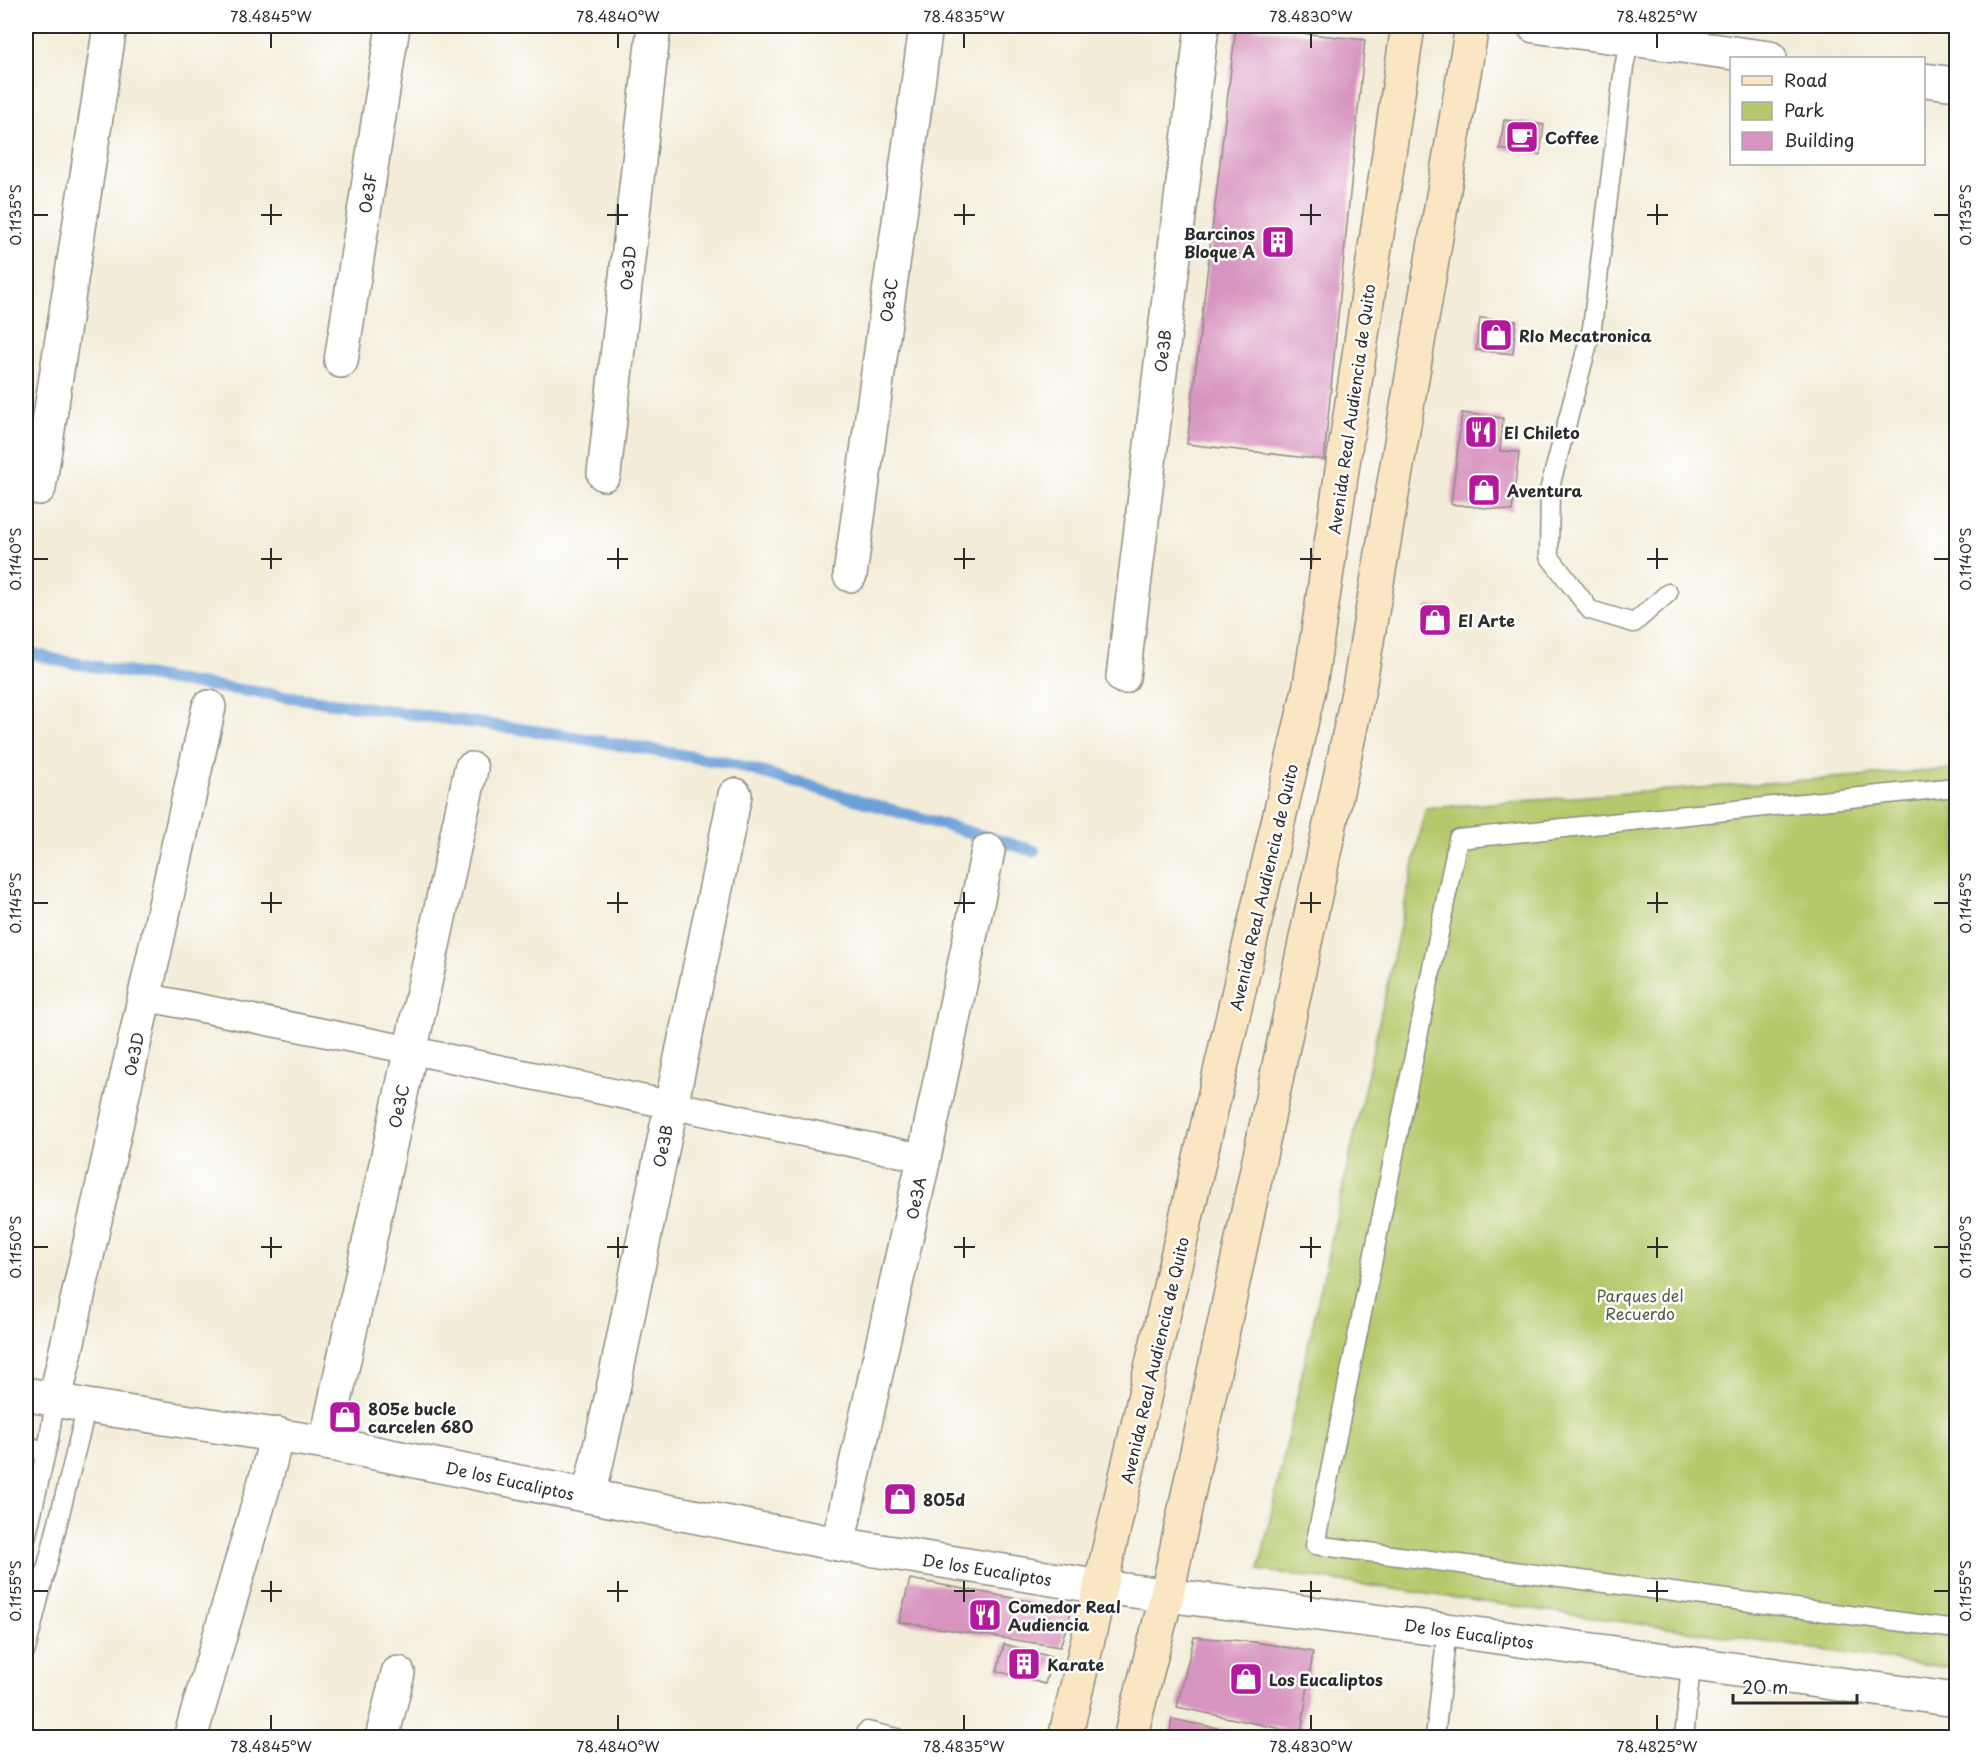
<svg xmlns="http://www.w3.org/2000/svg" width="1982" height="1763" font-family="'Playpen Sans',sans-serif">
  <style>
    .green { fill: #b5c96c; stroke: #707a4c; stroke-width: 1.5 }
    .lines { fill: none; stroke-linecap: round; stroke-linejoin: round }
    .stream { stroke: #6da0d8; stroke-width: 12 }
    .building { fill: #d894c0 }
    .service-casing { stroke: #8f8c82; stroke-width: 21 }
    .pedestrian-casing { stroke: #8f8c82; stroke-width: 30 }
    .minor-casing { stroke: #8f8c82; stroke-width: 36 }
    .tertiary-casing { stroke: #8f8c82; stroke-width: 36 }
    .secondary-casing { stroke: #8f8c82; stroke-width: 36 }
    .service { stroke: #fff; stroke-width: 18 }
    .pedestrian { stroke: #fff; stroke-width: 27 }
    .minor { stroke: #fff; stroke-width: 33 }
    .tertiary { stroke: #fff; stroke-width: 33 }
    .secondary { stroke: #fbe6c4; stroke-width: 33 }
    .ticks { fill: none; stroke: #2b2b2b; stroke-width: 2 }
    .labels { text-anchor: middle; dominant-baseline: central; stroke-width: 5; stroke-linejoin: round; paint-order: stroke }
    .poi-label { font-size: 16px; font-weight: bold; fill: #2b2b2b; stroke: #fff; text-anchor: start }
    .street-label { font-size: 16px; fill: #2b2b2b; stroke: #fff }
    .park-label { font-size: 16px; fill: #545a3e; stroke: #fff }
    .neatline { fill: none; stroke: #2b2b2b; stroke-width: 2 }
    .ticks-label { font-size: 15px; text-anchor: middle; fill: #2b2b2b }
  </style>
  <rect width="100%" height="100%" fill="#fff"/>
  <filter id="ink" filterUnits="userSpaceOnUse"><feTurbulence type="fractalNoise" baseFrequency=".0167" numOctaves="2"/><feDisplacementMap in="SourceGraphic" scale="12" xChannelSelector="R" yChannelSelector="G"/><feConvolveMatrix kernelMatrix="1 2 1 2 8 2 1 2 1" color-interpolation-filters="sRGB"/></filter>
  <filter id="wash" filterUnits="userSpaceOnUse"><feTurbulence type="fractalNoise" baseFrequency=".008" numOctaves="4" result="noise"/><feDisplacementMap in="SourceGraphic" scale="24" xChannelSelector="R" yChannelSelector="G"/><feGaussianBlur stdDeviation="1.35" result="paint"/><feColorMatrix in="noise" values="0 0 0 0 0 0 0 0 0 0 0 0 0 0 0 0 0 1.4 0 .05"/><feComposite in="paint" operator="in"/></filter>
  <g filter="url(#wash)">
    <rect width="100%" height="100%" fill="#f3ecd8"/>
    <path class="green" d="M1956,769v900l-697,-99 167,-762z"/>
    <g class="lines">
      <path class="stream" d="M26,652l35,9 130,22 364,51 174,29 305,88"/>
    </g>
    <g id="blocks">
      <path class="building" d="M1236,26l129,14 -41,420 -137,-16z
        M1504,120l40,5 -4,30 -40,-6z
        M1480,318l36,3 -3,33 -37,-4z
        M1462,413l41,5 -3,33 19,1 -7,59 -61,-7z
        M1426,606l20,2 -2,26 -20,-2z
        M910,1579l162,30 -12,38 -161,-25z
        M1194,1637l61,5 58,10 -12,81 -124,-26z
        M1004,1644l48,13 -7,27 -48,-13z
        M1172,1719l65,13 -1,5h-67z"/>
    </g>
  </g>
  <g filter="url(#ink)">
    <use href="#blocks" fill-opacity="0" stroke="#8f8c82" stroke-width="1.5"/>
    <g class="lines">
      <defs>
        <path id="service" d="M1630,39l-6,28 -32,261 -42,159 -1,69 41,54 44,13 34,-30
          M1956,787l-498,52 -143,706 641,84
          M26,1445l20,7
          M26,1539l23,-100 6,-39
          M26,1650l61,-244
          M867,1731l30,7
          M1435,1738l12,-108
          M1684,1738l7,-74"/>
        <path id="pedestrian" d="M145,997l265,53 514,108"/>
        <path id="minor" d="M1534,26l236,32
          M1924,80l32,4
          M341,361l52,-335
          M604,474l50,-448
          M39,488l71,-462
          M850,575l76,-549
          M1123,677l79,-651
          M55,1400l154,-693
          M326,1443l145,-674
          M589,1496l22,-97 124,-604
          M838,1544l86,-386 64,-307
          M190,1738l76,-260 11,-44
          M382,1738l16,-65"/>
        <path id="tertiary" d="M26,1394l61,12 239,37 263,53 249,48 263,43 346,43 509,70"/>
        <path id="secondary" d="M1065,1738l245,-1053 98,-659
          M1130,1738l37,-144 192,-906 113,-662"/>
      </defs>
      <use href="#service" class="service-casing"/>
      <use href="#pedestrian" class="pedestrian-casing"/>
      <use href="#minor" class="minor-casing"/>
      <use href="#tertiary" class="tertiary-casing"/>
      <use href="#secondary" class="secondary-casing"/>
      <use href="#service" class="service"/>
      <use href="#pedestrian" class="pedestrian"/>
      <use href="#minor" class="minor"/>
      <use href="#tertiary" class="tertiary"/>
      <use href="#secondary" class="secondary"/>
    </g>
  </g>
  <path class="ticks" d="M271,33v15M618,33v15M964,33v15M1311,33v15M1657,33v15M271,204v21M618,204v21M964,204v21M1311,204v21M1657,204v21M33,215h15M261,215h21M607,215h21M954,215h21M1300,215h21M1647,215h21M1934,215h15M271,548v21M618,548v21M964,548v21M1311,548v21M1657,548v21M33,559h15M261,559h21M607,559h21M954,559h21M1300,559h21M1647,559h21M1934,559h15M271,892v21M618,892v21M964,892v21M1311,892v21M1657,892v21M33,903h15M261,903h21M607,903h21M954,903h21M1300,903h21M1647,903h21M1934,903h15M271,1237v21M618,1237v21M964,1237v21M1311,1237v21M1657,1237v21M33,1247h15M261,1247h21M607,1247h21M954,1247h21M1300,1247h21M1647,1247h21M1934,1247h15M271,1581v21M618,1581v21M964,1581v21M1311,1581v21M1657,1581v21M33,1591h15M261,1591h21M607,1591h21M954,1591h21M1300,1591h21M1647,1591h21M1934,1591h15M271,1715v15M618,1715v15M964,1715v15M1311,1715v15M1657,1715v15"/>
  <defs>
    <symbol id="cafe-square" viewBox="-11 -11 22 22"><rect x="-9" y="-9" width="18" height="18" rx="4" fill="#b5179e" stroke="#fff"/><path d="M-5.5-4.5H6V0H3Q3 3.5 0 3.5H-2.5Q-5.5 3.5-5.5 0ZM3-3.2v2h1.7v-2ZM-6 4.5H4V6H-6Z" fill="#fff"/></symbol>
    <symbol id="building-square" viewBox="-11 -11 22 22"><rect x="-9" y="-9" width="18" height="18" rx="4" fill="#b5179e" stroke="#fff"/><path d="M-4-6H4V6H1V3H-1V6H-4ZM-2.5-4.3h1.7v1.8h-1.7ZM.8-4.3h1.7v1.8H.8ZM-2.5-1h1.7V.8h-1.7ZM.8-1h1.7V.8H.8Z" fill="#fff"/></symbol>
    <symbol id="shop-square" viewBox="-11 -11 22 22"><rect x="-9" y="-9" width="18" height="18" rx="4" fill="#b5179e" stroke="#fff"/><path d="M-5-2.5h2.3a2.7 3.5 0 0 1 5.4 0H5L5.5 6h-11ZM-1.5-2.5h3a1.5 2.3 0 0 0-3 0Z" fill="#fff"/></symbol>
    <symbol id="restaurant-square" viewBox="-11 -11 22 22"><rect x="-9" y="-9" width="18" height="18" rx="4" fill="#b5179e" stroke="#fff"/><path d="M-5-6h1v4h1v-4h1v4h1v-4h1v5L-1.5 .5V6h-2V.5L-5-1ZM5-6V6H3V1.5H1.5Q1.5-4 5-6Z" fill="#fff"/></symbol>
  </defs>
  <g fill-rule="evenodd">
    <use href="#cafe-square" x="1503" y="118" width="38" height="38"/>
    <use href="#building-square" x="1259" y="223" width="38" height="38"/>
    <use href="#shop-square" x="1477" y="316" width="38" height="38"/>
    <use href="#restaurant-square" x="1462" y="413" width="38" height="38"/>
    <use href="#shop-square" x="1465" y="471" width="38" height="38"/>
    <use href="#shop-square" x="1416" y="601" width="38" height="38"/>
    <use href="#shop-square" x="326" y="1398" width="38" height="38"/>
    <use href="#shop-square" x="881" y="1480" width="38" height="38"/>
    <use href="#restaurant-square" x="966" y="1596" width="38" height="38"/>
    <use href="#building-square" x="1005" y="1645" width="38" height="38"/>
    <use href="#shop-square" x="1227" y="1660" width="38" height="38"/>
  </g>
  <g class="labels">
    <g class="poi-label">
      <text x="1545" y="137">Coffee</text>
      <text x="1255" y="233" text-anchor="end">Barcinos<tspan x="1255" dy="18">Bloque A</tspan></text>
      <text x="1519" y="335">RIo Mecatronica</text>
      <text x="1504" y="432">El Chileto</text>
      <text x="1507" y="490">Aventura</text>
      <text x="1458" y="620">El Arte</text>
      <text x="368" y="1408">805e bucle<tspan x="368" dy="18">carcelen 680</tspan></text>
      <text x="923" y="1499">805d</text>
      <text x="1008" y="1606">Comedor Real<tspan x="1008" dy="18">Audiencia</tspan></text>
      <text x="1047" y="1664">Karate</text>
      <text x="1269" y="1679">Los Eucaliptos</text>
    </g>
    <g class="street-label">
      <text transform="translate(367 193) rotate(-81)">Oe3F</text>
      <text transform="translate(627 268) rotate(-84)">Oe3D</text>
      <text transform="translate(888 300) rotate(-82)">Oe3C</text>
      <text transform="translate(1162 351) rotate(-83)">Oe3B</text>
      <text transform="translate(1351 409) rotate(-82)">Avenida Real Audiencia de Quito</text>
      <text transform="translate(1263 887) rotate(-77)">Avenida Real Audiencia de Quito</text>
      <text transform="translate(133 1054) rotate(-78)">Oe3D</text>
      <text transform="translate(398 1106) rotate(-78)">Oe3C</text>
      <text transform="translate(662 1146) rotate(-78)">Oe3B</text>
      <text transform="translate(915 1198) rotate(-78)">Oe3A</text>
      <text transform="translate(1154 1360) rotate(-77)">Avenida Real Audiencia de Quito</text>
      <text transform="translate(510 1480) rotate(12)">De los Eucaliptos</text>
      <text transform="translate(987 1569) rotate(9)">De los Eucaliptos</text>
      <text transform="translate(1469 1633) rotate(8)">De los Eucaliptos</text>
    </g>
    <g class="park-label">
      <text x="1640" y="1295">Parques del<tspan x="1640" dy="18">Recuerdo</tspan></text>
    </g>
  </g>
  <rect width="1982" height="1763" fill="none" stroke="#fff" stroke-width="66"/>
  <rect x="1730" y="57" width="195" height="108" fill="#ffffff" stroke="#aaaaaa" stroke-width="1.5"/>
  <rect x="1742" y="76" width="30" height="9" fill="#fbe6c4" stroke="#aaaaaa" stroke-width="1.5"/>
  <text x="1784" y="87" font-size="18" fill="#2b2b2b">Road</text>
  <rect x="1742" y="102" width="30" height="18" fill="#b5c96c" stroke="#aaaaaa" stroke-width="1.5"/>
  <text x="1784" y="117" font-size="18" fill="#2b2b2b">Park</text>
  <rect x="1742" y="132" width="30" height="18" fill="#d894c0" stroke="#aaaaaa" stroke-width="1.5"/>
  <text x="1784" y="147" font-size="18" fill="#2b2b2b">Building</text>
  <path d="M1733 1694v9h124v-9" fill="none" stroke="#2b2b2b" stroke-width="3"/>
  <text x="1742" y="1694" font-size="18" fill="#2b2b2b" stroke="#ffffff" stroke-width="4.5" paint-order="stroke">20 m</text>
  <rect x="33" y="33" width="1916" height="1697" class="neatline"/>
  <g class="ticks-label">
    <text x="271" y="22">78.4845°W</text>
    <text x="618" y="22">78.4840°W</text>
    <text x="964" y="22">78.4835°W</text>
    <text x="1311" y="22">78.4830°W</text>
    <text x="1657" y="22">78.4825°W</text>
    <text transform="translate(16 215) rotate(-90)" y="5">0.1135°S</text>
    <text transform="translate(1966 215) rotate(-90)" y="5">0.1135°S</text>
    <text transform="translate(16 559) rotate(-90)" y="5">0.1140°S</text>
    <text transform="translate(1966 559) rotate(-90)" y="5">0.1140°S</text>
    <text transform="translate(16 903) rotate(-90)" y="5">0.1145°S</text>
    <text transform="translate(1966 903) rotate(-90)" y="5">0.1145°S</text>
    <text transform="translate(16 1247) rotate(-90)" y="5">0.1150°S</text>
    <text transform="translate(1966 1247) rotate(-90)" y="5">0.1150°S</text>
    <text transform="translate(16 1591) rotate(-90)" y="5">0.1155°S</text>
    <text transform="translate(1966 1591) rotate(-90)" y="5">0.1155°S</text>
    <text x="271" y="1752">78.4845°W</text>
    <text x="618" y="1752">78.4840°W</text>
    <text x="964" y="1752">78.4835°W</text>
    <text x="1311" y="1752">78.4830°W</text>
    <text x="1657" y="1752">78.4825°W</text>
  </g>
</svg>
